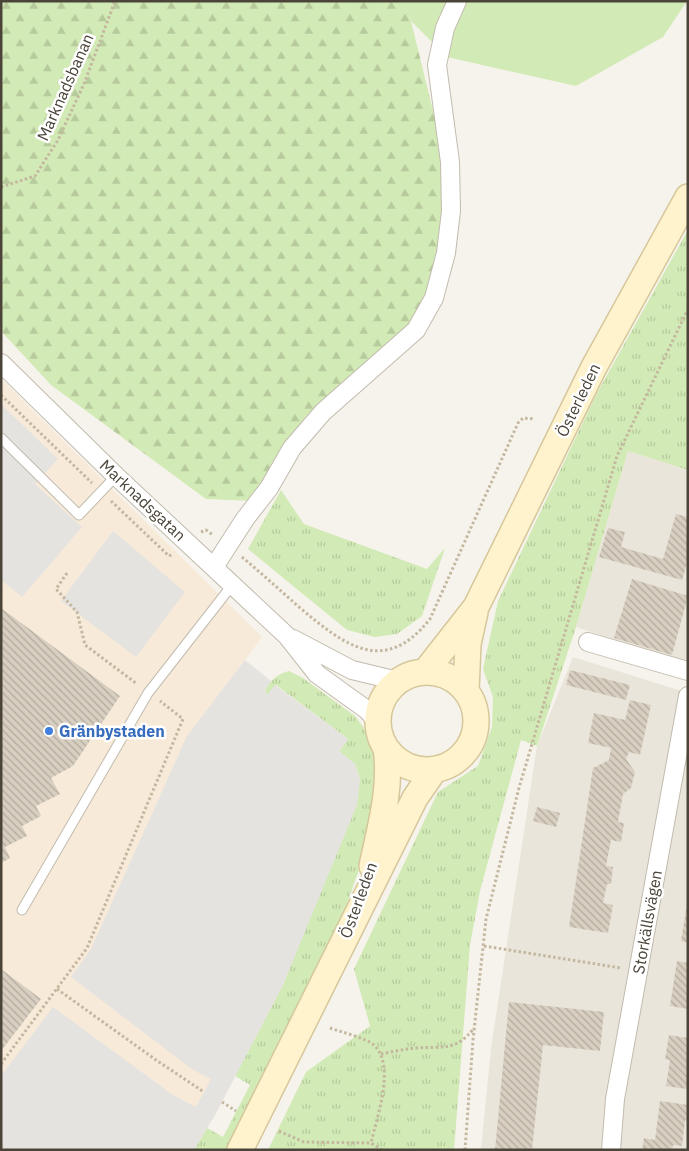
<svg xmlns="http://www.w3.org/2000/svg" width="689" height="1151" font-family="'IBM Plex Sans',sans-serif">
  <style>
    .residential { fill: #eae5da }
    .commercial { fill: #f7ead8 }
    .grass { fill: url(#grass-tufts) }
    .forest { fill: url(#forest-firs) }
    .pitch { fill: #d2eab5 }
    .parking { fill: #e5e3e0 }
    .building { fill: url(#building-back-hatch) }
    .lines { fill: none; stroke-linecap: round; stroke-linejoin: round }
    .service-casing { stroke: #c2bbae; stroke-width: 11 }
    .minor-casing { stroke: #c2bbae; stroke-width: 20 }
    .secondary-casing { stroke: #d6c79b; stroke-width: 28 }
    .path { stroke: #c4b79f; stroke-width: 3; stroke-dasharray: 2.5 2.5; stroke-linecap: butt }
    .service { stroke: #fff; stroke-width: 9 }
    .minor { stroke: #fff; stroke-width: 18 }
    .secondary { stroke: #fff3cd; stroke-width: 25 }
    .shop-dot { fill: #3f7fe0; stroke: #fff; stroke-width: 2 }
    .labels { text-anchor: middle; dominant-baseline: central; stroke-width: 5; stroke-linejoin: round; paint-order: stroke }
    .street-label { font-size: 16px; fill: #4b4439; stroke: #fff }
    .shop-label { font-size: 16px; font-weight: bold; fill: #366cbe; stroke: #fff; text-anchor: start }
  </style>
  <defs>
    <pattern id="grass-tufts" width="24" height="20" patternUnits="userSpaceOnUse" patternTransform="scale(1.25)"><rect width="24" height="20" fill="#d2eab5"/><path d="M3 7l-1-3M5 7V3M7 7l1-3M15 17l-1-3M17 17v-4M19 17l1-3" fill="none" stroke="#b6ca9c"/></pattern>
    <pattern id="forest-firs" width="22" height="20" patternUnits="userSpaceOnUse" patternTransform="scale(1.25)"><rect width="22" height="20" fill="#d2eab5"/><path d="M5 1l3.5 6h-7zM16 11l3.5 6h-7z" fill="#b6ca9c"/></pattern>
    <pattern id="building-back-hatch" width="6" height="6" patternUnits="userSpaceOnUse" patternTransform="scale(1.25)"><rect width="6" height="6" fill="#d8cfc1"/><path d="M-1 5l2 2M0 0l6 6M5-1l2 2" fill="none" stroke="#b1aa9e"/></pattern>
  </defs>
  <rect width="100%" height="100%" fill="#f6f3ec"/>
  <path class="residential" d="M628,451l60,19v193l-112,-36z
    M573,657l115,36v457h-207l10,-102 46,-302z"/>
  <path class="commercial" d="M1,379l261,258 -17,23 26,21 -6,9 18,295 -68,130 -21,35h-193z"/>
  <path class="grass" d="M688,230v240l-60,-19 -52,176 -39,119 -16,-6 -41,151 -10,54 -16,205h-186l38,-78 64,-46 -16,-57 84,-177 40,-26 14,-39 1,-30 -10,-28 15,-68 99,-208z
    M281,490l23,34 123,45 18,-21 -23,68 -25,18 -22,3 -28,-7 -99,-81z
    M289,671l14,7 52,38 9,12 14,36 -7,72 -25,70 -63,137 -55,107h-34l13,-22 16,9 27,-52 -15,-9 48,-91 77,-205 -5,-16 -16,-13 9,-12 -72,-54 -9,11 -2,-6c7,-11 12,-16 24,-19z"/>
  <path class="forest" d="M1,1h403l7,20 24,98 12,86 -9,62 -20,45 -26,34 -87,71 -52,84 -47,-2 -155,-114 -50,-54z"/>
  <path class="pitch" d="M404,1h283l-24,36 -87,49 -129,-29 -36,-36z"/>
  <path class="parking" d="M1,404l57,55 -23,25 47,43 -60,70 -21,-17z
    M113,531l72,61 -49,65 -75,-56z
    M245,660l26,21 -6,9 2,5 8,-10 73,54 -9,12 16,13 5,16 -3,25 -74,180 -68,130 -21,35h-193v-74l52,-69 120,88 23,12 15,-28 -18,-9 -122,-93 20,-28 96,-213z"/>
  <path class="building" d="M676,514l12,3v43l-6,20 -83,-23 9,-29 17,4 -4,15 42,12z
    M632,579l56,17 -16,59 -58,-17z
    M1,608l119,88 -47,70 -22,12 9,16 -24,12 5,10 -19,10 5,10 -22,11 5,11 -9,5z
    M570,670l60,15 -4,15 -60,-15z
    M630,700l21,5 -11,50 -11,-3 -3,7 9,13 -4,16 -8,6 -5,28 6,1 -3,19 -10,-2 -5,26 7,1 -2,17h-4l-4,19 10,2 -5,28 -39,-6 24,-159 16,-8 2,-12 -23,-5 6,-30 31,7z
    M537,807l23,6 -4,14 -23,-6z
    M687,904h1v39l-7,-2z
    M677,961l11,2v46l-18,-3z
    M1,969l40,30 -40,52z
    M509,1002l95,10 -4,39 -57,-6 -11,105h-37z
    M669,1035l19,3 -1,51 -21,-3 4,-26 -5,-1z
    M660,1101l28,4v16l-3,-1 -3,26 -9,-1 -1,5h-30l2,-12 11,2z"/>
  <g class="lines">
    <defs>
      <path id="service" d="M1,438l78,77 37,-39
        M22,910l126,-217 85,-109"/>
      <path id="minor" d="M1,363l115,113 171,160 30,38 50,36 11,12
        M214,567l31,-48 24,-31 23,-40 31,-36 93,-82 18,-32 12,-45 5,-42 -1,-49 -13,-97 8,-37 12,-27
        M293,639l59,31 46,11
        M588,642l100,29
        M611,1150l4,-51 73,-403"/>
      <path id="secondary" d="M425,672l51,-65 118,-240 94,-170
        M378 721a49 49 0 1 1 98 0a49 49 0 1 1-98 0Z
        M466,691l2,-47 7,-32
        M372,866c8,-38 20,-79 14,-118
        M240,1150l175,-352 20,-29"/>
    </defs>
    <use href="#service" class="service-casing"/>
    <use href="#minor" class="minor-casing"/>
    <use href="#secondary" class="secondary-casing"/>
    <path class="path" d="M1,187l34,-11 23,-36 26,-56 31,-83
      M1,395l91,88
      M111,501l58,55 4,-2
      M201,532l5,-2 7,5
      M242,557c19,16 38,33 57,50 45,38 85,70 131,12l88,-196 5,-5 12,1
      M67,573l-11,16 21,23 8,33 52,39
      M484,946l137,22
      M57,989l99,71 48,32
      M330,1028c11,4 36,10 44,17 22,21 3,71 -3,98
      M381,1054c11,-2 23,-5 34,-6 27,-2 41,4 59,-20
      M1,1064l86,-116 96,-229 -23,-18
      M222,1102l14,9
      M279,1131l25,11 67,1 11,7
      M465,1150l8,-110 13,-121 33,-131 98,-332 71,-147"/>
    <use href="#service" class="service"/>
    <use href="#minor" class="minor"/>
    <use href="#secondary" class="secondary"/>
  </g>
  <circle class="shop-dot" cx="49" cy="731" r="5"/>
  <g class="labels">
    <g class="street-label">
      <text transform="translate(65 87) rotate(-66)">Marknadsbanan</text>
      <text transform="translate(578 400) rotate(-64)">Österleden</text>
      <text transform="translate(143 500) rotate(43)">Marknadsgatan</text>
      <text transform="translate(358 900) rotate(-70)">Österleden</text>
      <text transform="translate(647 922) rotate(-80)">Storkällsvägen</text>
    </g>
    <g class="shop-label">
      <text x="59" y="731">Gränbystaden</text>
    </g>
  </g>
  <rect width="689" height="1151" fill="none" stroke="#4b4439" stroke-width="5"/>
</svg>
